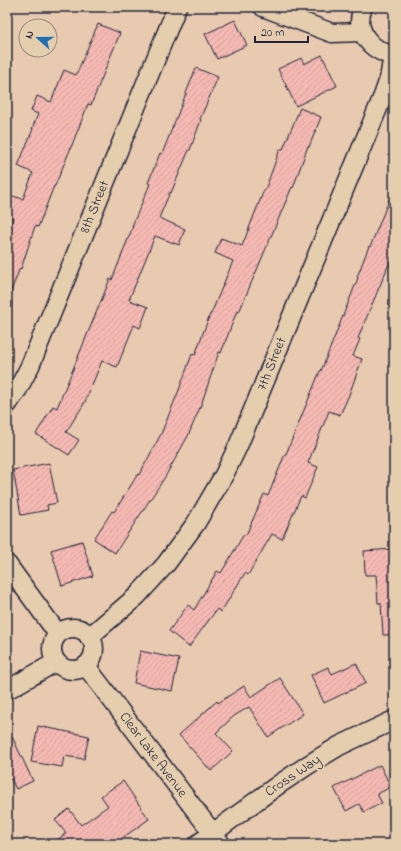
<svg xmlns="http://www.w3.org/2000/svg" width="401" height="851" font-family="'Indie Flower',sans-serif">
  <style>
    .building { fill: url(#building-hatch); stroke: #22223b }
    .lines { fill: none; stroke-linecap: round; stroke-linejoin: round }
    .minor-casing { stroke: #22223b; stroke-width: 21 }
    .minor { stroke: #e4ceae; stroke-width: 18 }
    .labels { text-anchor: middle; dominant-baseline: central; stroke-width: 3.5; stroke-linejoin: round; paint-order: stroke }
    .street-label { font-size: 14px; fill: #22223b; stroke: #e4ceae }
  </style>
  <defs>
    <pattern id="building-hatch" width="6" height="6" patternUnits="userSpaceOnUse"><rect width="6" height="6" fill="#f5b9b3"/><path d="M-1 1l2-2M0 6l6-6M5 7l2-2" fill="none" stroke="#d29f9b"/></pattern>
  </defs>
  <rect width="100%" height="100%" fill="#e7caaf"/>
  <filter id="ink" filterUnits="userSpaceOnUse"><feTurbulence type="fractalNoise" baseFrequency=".025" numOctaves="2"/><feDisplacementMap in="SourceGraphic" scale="8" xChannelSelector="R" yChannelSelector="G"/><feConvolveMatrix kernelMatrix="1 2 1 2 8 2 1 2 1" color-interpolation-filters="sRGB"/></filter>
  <g filter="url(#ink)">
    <path class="building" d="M235,20l12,25 -30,14 -12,-25z
      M98,24l22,9 -29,72 -3,-1 -16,41 -17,41h-1l-16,41 -3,-1 -14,43 -1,-1 -12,31 -1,-1v-62l6,-18 -6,-2v-4l6,-16 10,3 10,-26 -15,-7 15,-37h-1l6,-15 -7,-3 6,-15 14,6 13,-32 12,5z
      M322,55l15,31 -41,20 -18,-37 23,-11 3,6z
      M196,68l22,9 -18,42 1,1 -11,30h-1l-18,43 -1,-1 -11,26 26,11 -6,16 -24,-9 -26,64 19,7 -8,21 -6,-3 -17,42 -15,-6 -18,43 -18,28 13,8 -10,15 -33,-21 17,-28 4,2 53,-129 2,1 21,-54h-1l18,-42 -2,-1 12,-30 2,1z
      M300,108l21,9 -12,30 -1,-1 -15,42 -1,-1 -53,125 -2,-1 -16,42 -2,-1 -18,53 -13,31 -23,41 -50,76 -21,-14 18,-28 2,1 24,-38 1,1 22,-41 18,-44 13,-36 3,1 15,-41h1l22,-53 -18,-8 6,-15 21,8 22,-56h1l15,-41h3z
      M393,190l1,62 -36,86 2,1 -7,17 9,3 -13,36 -9,20 -11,-4 -21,52 10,4 -13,31 -4,-2 -19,43 -10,-5 -24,41 -3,-2 -24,39 -4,-3 -28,38 -20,-16 19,-26 6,5 23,-39 4,2 23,-39 2,1 18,-41 4,2 17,-42h1l34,-83h1l37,-93 -1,-1 12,-31 1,1z
      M49,463l8,40 -10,2 1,5 -27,5 -8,-45z
      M82,541l11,35 -31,10 -11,-36z
      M394,549v86h-11l-2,-32h-3l-2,-28h-11l-1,-24z
      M140,651l39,8 -7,32 -38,-8z
      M356,663l10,20 -42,20 -13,-28 17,-8 4,7z
      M280,678l23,36 -35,23 -19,-30 -15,9 -18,17 17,18 -22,20 -32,-36 38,-34 1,2 26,-17 7,11z
      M7,726l26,55 -17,8 -5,-10 -4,2z
      M38,726l51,10 -5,23 -20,-3 -2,11 -31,-5z
      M380,765l11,22 -14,7 5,9 -18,9 -5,-8 -13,7 -12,-23z
      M123,781l26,38 -35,25h-62l14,-11 -11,-13 14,-11 12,16 27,-19 -7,-10z"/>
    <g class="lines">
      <defs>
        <path id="minor" d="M263,7l69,26 30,-1
          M363,7c-10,23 8,45 31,48
          M7,405l11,-16 12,-23 147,-359
          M7,564l51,70
          M52 649a21 21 0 1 1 42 0a21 21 0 1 1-42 0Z
          M89,637l48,-41 29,-32 30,-41 28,-48 14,-29 145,-350 6,-17 4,-24
          M86,666l135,178
          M7,690l49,-28
          M198,844l80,-59 30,-20 31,-19 55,-26"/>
      </defs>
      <use href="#minor" class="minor-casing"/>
      <use href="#minor" class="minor"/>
    </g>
  </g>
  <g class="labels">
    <g class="street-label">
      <text transform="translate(95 207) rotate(-68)">8th Street</text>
      <text transform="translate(272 364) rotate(-68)">7th Street</text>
      <text transform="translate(153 755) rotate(53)">Clear Lake Avenue</text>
      <text transform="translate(293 776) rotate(-34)">Cross Way</text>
    </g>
  </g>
  <rect width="401" height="851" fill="none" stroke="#e4ceae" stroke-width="24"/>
  <rect x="12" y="12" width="377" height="827" fill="none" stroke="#22223b" stroke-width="1.5" filter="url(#ink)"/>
  <g transform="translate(38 38) rotate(291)"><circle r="19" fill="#e4ceae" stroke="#968980"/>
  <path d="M0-3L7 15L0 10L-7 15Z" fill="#1f6fb2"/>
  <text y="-6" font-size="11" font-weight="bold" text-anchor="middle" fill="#22223b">N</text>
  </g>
  <path d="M255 36v6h53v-6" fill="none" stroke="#22223b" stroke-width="2"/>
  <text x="261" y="36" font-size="12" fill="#22223b" stroke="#e4ceae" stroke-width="3" paint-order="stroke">20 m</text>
</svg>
